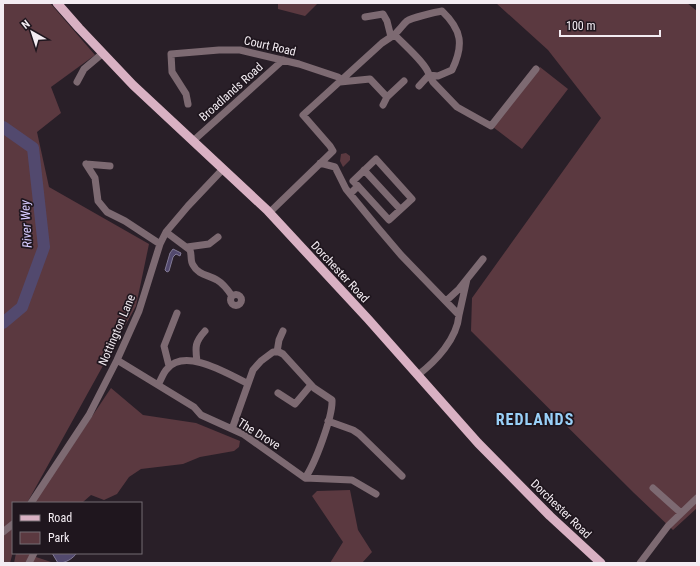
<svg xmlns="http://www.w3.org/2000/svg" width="700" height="566" font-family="'Roboto Condensed',sans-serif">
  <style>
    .green { fill: #5b3940 }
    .water { fill: #52496e; stroke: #827a96 }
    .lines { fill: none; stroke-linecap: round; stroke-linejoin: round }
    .river { stroke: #52496e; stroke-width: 12 }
    .minor { stroke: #7d6a72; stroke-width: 7 }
    .major { stroke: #d9b1c3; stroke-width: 9 }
    .labels { text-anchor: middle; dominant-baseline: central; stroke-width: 3.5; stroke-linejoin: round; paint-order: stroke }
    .street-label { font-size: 12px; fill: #f3ecf2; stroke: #1f161e }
    .water-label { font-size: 13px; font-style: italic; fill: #d5cafe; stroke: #1f161e }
    .district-label { font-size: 16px; font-weight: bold; letter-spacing: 1px; fill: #99d0f8; stroke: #1f161e }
  </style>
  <rect width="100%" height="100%" fill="#291f28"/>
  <path class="green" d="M3,3h47l45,52 -44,32 10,26 -24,19 12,55 100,57 -13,62 -109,197h-14v49l-3,11h-7z
    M278,3h40l-13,13 -27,-7z
    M496,3h191l10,8v497l-24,22 -39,-37 -163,-162 1,-33 129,-180 -53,-68z
    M540,67l28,22 -46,60 -29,-22z
    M346,153l4,3v4l-7,7 -3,-6 1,-7z
    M111,388l32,27 53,8 44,18 -1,6 -5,4 -34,6 -17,7 -42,5 -12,8 -12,17 -13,6 -13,-5 -8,7 -49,1z
    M350,490l8,40 14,22 -10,11h-32l13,-21 -31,-46 5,-5z
    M16,553h21l-1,4 18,6h-40z"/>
  <path class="water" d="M173,249l8,4 -1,3 -4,-2 -3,3 -4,14 -2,1 -2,-2 5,-17z
    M52,553h25c-5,6 -11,10 -19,10z"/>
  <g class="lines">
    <path class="river" d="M3,127l30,21 11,99 -22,60 -19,16"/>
    <path class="minor" d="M395,35c8,9 32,29 34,40l-10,11
      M391,37c8,-5 10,-11 16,-16 4,-3 29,-9 35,-10 20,19 22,34 10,59l-14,6 -9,-1
      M429,75l4,7 24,25 34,19 45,-57
      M77,82l7,-13 19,-16
      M340,82l30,-3 17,18 -4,8
      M387,97l17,-16
      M188,104l-2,-10 -14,-22 -1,-18 48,-4h21l59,14 39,13 4,3
      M193,141l90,-81
      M320,163l15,4 11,22 32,39 23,27 58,60c-2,24 -23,46 -41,60
      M86,164l9,14 3,23 9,11 18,9 35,23
      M86,164l24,2
      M364,170l36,39
      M350,194l8,-8 31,34 23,-21 -36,-40 -23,22 5,5
      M269,213l64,-62 -3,-5 -27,-31 79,-72 9,-6 -4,-16 -4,-7 -18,3
      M166,232l24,18c2,5 0,11 3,15 5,10 16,10 24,15 7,4 11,10 15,16
      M187,247l22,-3 9,-7
      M230.5 300a5.5 5.5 0 1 1 11 0a5.5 5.5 0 1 1-11 0Z
      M446,301l13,-12 24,-30
      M459,315l8,-36
      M277,352l2,-12 4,-9
      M117,360l77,47 7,8 42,19 62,44 47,2 24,14
      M197,361c-2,-14 -2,-19 8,-30
      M169,366l-5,-20 13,-33
      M158,385c3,-5 5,-12 9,-16 18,-22 61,5 80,14
      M278,393l17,11 16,-19
      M328,421l25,9 6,4 43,42
      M232,429l21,-59 8,-9 12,-9h6l4,2 31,34 18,12c1,16 -17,64 -27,78
      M653,488l28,25
      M31,503l58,-88 28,-55 22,-49 21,-67 6,-12 22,-26 35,-37
      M3,532l10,-8
      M29,563l5,-10
      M640,563l28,-37 29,-28"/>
    <path class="major" d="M57,3l22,25 54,57 134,125 101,109 110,124 72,73 51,47"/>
  </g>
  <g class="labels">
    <g class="street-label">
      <text transform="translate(270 46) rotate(13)">Court Road</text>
      <text transform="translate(231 92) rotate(-42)">Broadlands Road</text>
      <text transform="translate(340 272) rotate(47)">Dorchester Road</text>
      <text transform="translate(117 330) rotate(-67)">Nottington Lane</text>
      <text transform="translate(259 434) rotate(32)">The Drove</text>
      <text transform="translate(561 509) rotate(44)">Dorchester Road</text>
    </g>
    <g class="water-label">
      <text transform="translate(26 224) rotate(-93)">River Wey</text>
    </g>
    <g class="district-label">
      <text x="535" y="419">REDLANDS</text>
    </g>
  </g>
  <rect width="700" height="566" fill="none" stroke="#f3ecf2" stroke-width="8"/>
  <rect x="12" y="502" width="130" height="52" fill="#1f161e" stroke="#746c73"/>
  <rect x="20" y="515" width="20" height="6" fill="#d9b1c3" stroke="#746c73"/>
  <text x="48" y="522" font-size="12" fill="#f3ecf2">Road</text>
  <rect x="20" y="532" width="20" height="12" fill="#5b3940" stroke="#746c73"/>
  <text x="48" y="542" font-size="12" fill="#f3ecf2">Park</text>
  <g transform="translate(32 32) rotate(321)" stroke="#1f161e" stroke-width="3" paint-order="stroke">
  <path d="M0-3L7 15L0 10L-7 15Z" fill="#f3ecf2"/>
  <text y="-6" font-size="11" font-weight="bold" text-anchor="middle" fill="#f3ecf2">N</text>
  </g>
  <path d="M560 30v6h100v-6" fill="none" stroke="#f3ecf2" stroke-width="2"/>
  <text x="566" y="30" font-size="12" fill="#f3ecf2" stroke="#1f161e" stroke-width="3" paint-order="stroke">100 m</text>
</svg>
